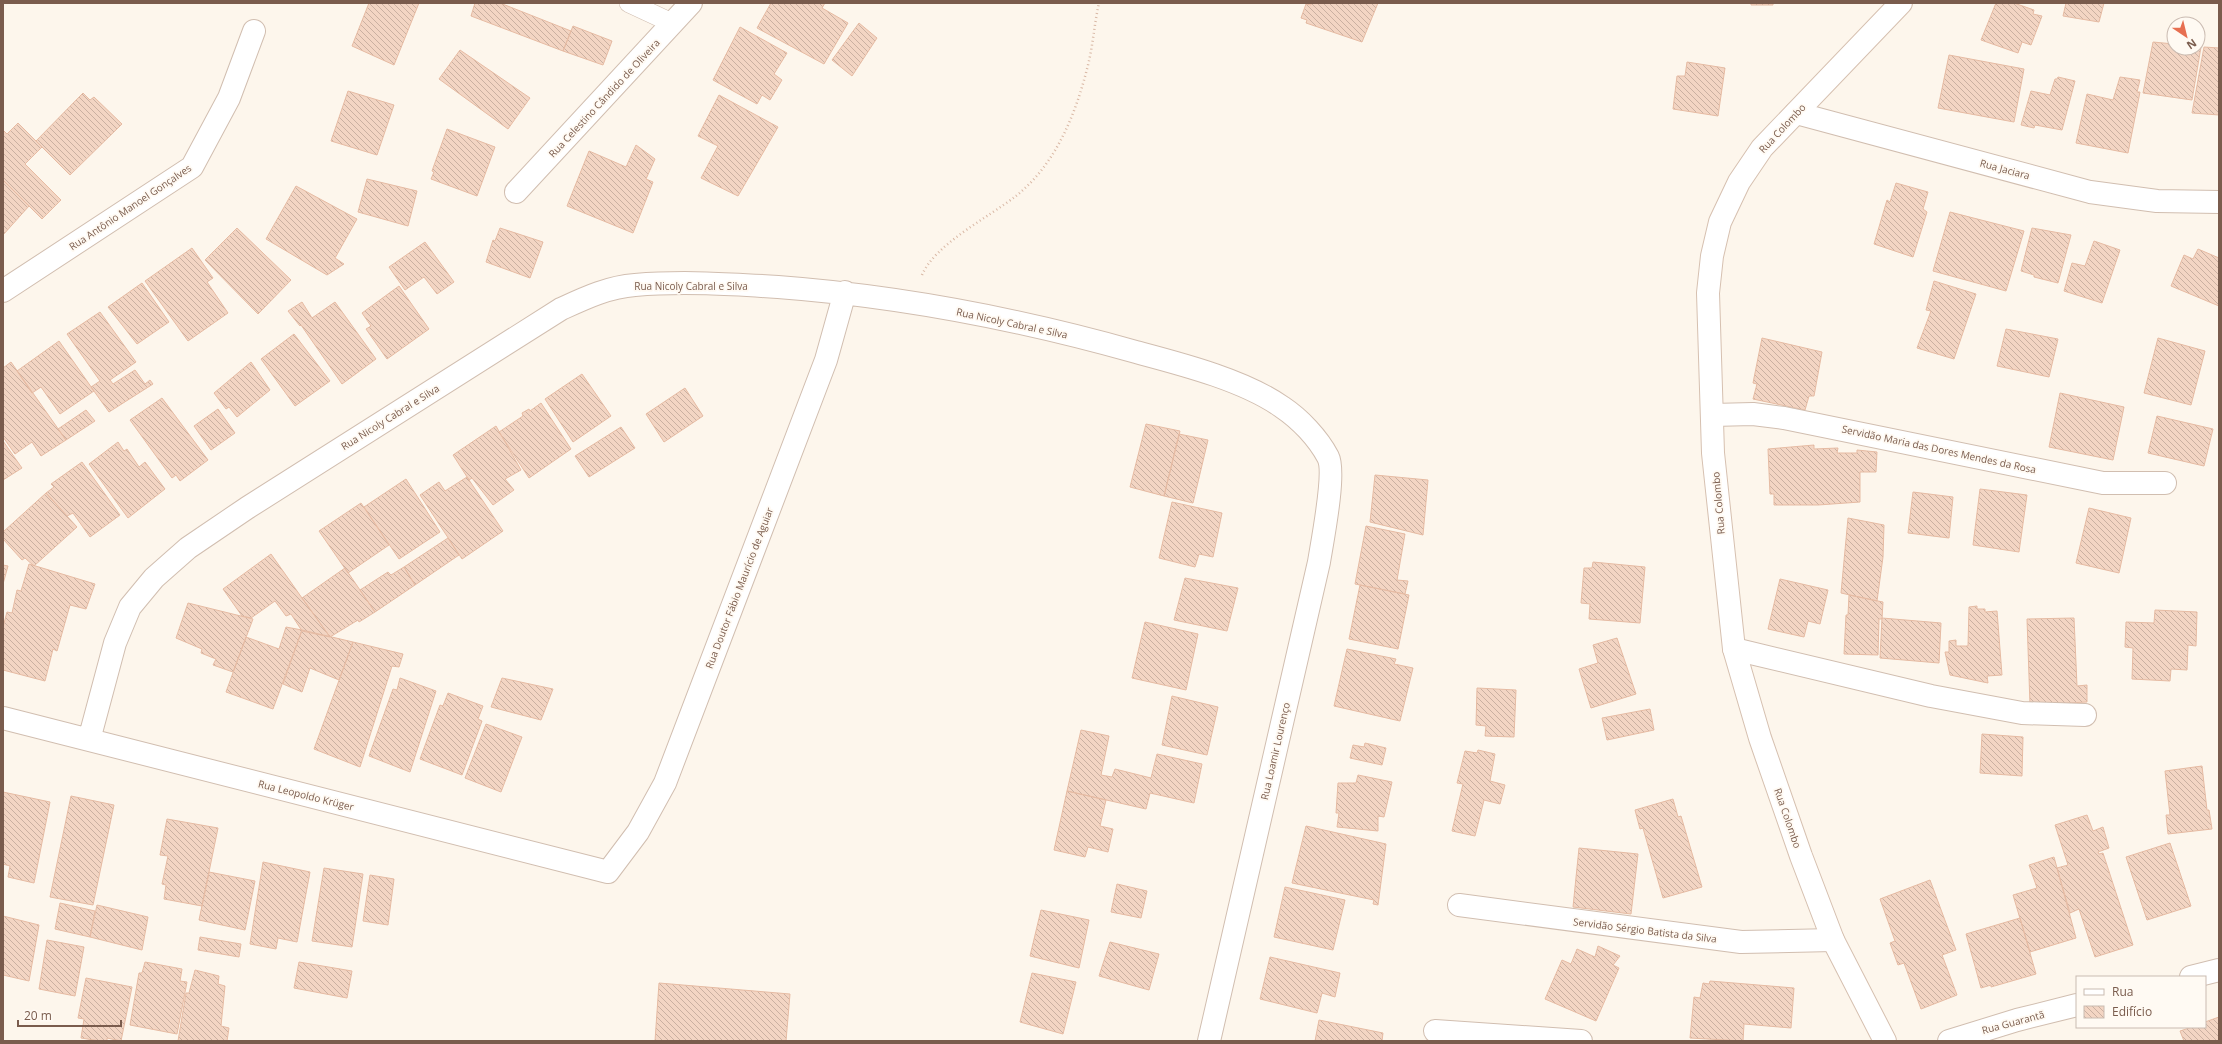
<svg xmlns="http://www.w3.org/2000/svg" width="2222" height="1044" font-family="'Open Sans',sans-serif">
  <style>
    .building { fill: url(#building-back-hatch); stroke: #e6bba3 }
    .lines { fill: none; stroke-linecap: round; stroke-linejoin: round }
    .lane-casing { stroke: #d1beb0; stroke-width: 20 }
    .street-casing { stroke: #d1beb0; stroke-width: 24 }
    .secondary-casing { stroke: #d6c0b0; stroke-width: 24 }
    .path { stroke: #d9b8a5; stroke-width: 2.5; stroke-dasharray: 1 3; stroke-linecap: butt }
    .lane { stroke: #fff; stroke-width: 19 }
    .street { stroke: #fff; stroke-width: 22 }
    .secondary { stroke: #fff; stroke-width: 22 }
    .labels { text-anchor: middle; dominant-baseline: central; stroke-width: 3.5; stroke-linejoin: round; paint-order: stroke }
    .street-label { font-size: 10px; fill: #7a5c4d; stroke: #fffaf3 }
  </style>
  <defs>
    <pattern id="building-back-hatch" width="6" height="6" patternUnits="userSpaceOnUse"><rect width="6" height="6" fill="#f3d5c3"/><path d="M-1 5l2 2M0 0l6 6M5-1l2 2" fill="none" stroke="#cab0a1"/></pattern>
  </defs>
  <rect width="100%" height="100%" fill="#fdf6ec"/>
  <path class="building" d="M369,3h50l-25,62 -42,-19z
    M475,3h25l71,28 -8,20 -92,-35z
    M771,3h54l-3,5 26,15 -24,41 -67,-36z
    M1311,3h67l-16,39 -56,-19 1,-3 -6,-2 5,-14 5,1z
    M1751,3h22v2h-22z
    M1996,3h18l20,7 -1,4 9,2 -11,29 -9,-3 -4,11 -37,-13z
    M2066,3h38l-5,19 -36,-6z
    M859,23l18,15 -25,38 -20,-16z
    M573,26l39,15 -9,24 -40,-14z
    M740,27l47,26 -13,21 8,6 -12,20 -8,-5 -5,9 -44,-24z
    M2153,42l21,2v4l27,-1 -9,53 -49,-7z
    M2204,47l15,1v67l-27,-2z
    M460,50l70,48 -22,31 -69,-50z
    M1949,55l75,14 -10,53 -76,-14z
    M1687,62l38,6 -7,48 -45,-7 4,-33h8z
    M2058,77l17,4 -13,49 -27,-5 -1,3 -13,-3 10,-34 19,4 5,-16h2z
    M2120,77l20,3 -3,12h3l-12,61 -52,-10 11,-49 26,6z
    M348,91l46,14 -17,50 -46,-14z
    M83,93l7,7 4,-3 28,27 -52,51 -34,-34z
    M719,95l59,32 -40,69 -37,-18 17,-32 -20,-10z
    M18,123l24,24 -17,17 36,36 -19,19 -39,-39v-50l4,4z
    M447,129l48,18 -18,49 -46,-17 3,-7 -2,-1z
    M636,145l19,14 -9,20 7,3 -20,51 -66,-27 22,-55 37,16z
    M367,179l50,12 -9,35 -50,-14z
    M3,180l26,26 -26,29z
    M1896,183l32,9 -5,17 4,3 -14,45 -39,-13 13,-44 3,2z
    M296,186l61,33 -22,39 9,6 -17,11 -61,-36z
    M1950,212l74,19 -18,60 -73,-20z
    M237,228l54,52 -33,34 -53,-54z
    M500,228l43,14 -13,36 -44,-16 7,-22 2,1z
    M2032,228l39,7 -13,48 -24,-6v-2l-13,-4z
    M2094,241l26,9 -18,53 -38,-12 8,-28 13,3z
    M425,242l29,40 -17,12 -13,-17 -19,13 -16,-23z
    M192,248l21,30 -6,4 21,31 -40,28 -43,-60z
    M2198,249l21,9v48l-48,-20 13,-31 9,4z
    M1934,281l42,13 -22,65 -37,-11 14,-37 -5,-1z
    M142,283l27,39 -32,22 -29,-37z
    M399,286l30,43 -42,30 -21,-30 5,-3 -9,-13z
    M302,302l10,16 23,-16 41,57 -34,25 -41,-59 -1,1 -12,-15z
    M100,312l36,50 -26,18 3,4 22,-14 10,14 5,-4 3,4 -44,28 -18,-25 9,-6 -33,-47z
    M2006,329l52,10 -9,38 -52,-11z
    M294,334l36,47 -35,25 -34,-47z
    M1762,338l60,14 -8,44h-5l-4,14 -52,-11 4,-15 -4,-1z
    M2158,338l47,13 -14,54 -47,-12z
    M59,341l35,50 -34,23 -19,-27 -9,6 -15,-22z
    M11,362l55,78 -25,16 -9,-14 -17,12 -12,-17v-69z
    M251,362l19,28 -33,27 -8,-10 -3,2 -12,-16z
    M582,374l29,42 -38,26 -28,-43z
    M685,388l18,28 -39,26 -18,-28z
    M2060,393l64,14 -11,53 -64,-13z
    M162,398l46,62 -28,21 -4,-6 -4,3 -42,-58z
    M541,403l30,46 -42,29 -30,-46 24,-16 -1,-3 7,-4 1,2z
    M218,409l17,24 -24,17 -17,-24z
    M86,410l9,11 -29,19 -8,-11z
    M2157,416l56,13 -9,37 -56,-13z
    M1146,424l34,7 -16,65 -34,-9z
    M496,426l25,44 -16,9 9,11 -21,15 -21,-27 -3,2 -16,-25z
    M621,427l14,21 -46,29 -14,-21z
    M1179,434l29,6 -15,63 -29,-7z
    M3,441l19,27 -19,12z
    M118,442l6,9 3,-2 12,18 6,-5 20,27 -37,29 -39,-54z
    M1814,445v4l24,-1 -1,5h20v-3l20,2 -1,20h-16v30l-42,3h-44v-11h-4l-2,-45z
    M82,462l38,53 -30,22 -17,-24 -6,3 -21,-23 8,-6 -3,-3z
    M1375,475l53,5 -5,55 -53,-13z
    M467,477l36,54 -41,28 -42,-64 19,-13 6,9z
    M406,479l34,53 -41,27 -35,-52z
    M1980,489l47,6 -8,57 -46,-7z
    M1913,492l40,5 -4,41 -41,-5z
    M46,493l31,34 -43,39 -9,-8 -3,2 -19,-21v-7z
    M1172,502l50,11 -9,44 -14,-3 -4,13 -36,-9z
    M361,503l28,42 -41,28 -29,-42z
    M2089,508l42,10 -12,55 -43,-10z
    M1848,518l36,7 -1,32 -6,44 -36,-8z
    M1366,526l39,8 -8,46 11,1 -3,13 -50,-10z
    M448,538l11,17 -44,30 -11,-18z
    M271,554l31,44 28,39 -28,-6 -11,-17 -5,2 -11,-15 -24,17 -9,-2 -19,-27z
    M1593,562l52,5 -5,56 -51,-4 1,-15 -9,-1 3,-35h8z
    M29,564l66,20 -9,25 -16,-4 -13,46 -4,-2 -8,32 -42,-11v-43l4,-15 5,1 5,-23 4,1z
    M3,565l5,1 -5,18z
    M404,567l11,18 -40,27 -15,-22 28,-18 3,3z
    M345,568l30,44 -16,10 -1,-2 -28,17 -28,-39z
    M1185,578l53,10 -11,43 -53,-11z
    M1780,579l48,11 -8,34 -12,-3 -4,16 -36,-8z
    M1360,585l49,10 -11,54 -49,-10z
    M1849,595l34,7 -1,17h-3l-1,36 -34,-1 2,-39h2z
    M188,603l65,16 -20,53 -20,-7 3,-6 -15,-6 1,-4 -26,-11z
    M1977,606v3h8v3l12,-1 5,64 -15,1 1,7 -38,-8 -5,-23h4v-11l7,-1v6h12l1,-39z
    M2155,610l42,2 -1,34 -8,-1 -1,25 -16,-1 -1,12 -38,-2 1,-31 -8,-1 1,-25 28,1z
    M1882,618l59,5 -2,40 -59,-5z
    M2074,618l3,68 10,-1v17l-57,3 -3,-86z
    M1145,622l53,12 -12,56 -54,-12z
    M286,627l16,3 -29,79 -47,-17 20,-55 33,12z
    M302,630l51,12 -14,38 -29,-12 -8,24 -19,-8z
    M1617,638l19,56 -45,14 -12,-39 19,-6 -5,-18z
    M353,642l50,12 -4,13 -7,-1 -32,101 -46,-18z
    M1347,649l49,10 -2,5 19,4 -13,53 -66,-15z
    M400,678l36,13 -26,81 -41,-16 24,-67 4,1z
    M502,678l51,11 -12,31 -50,-13z
    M1477,688l39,2 -2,47 -29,-1 1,-10 -10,-1z
    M448,693l35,13 -5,13 4,2 -20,54 -42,-16 20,-54 3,1z
    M1172,696l46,11 -11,48 -45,-10z
    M1650,709l4,21 -47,10 -5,-22z
    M486,724l36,13 -21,55 -36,-14z
    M1081,730l28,6 -8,39 11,2 3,-8 36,9 6,-24 45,10 -8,39 -44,-10 -4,16 -79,-18z
    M1982,734l41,3 -1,39 -42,-3z
    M1365,743l21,5 -4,17 -32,-7 3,-13 11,2z
    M1478,750l17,4 -5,27 15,4 -5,19 -16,-4 -9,36 -23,-5 11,-47 -6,-1 8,-32 12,2z
    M2202,766l5,44h2l3,19 -44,5 -2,-19h4l-5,-44z
    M1358,775l34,7 -8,35 -6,-1v15l-41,-4 2,-14h-3l2,-30h18z
    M1067,791l39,9 -6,26 13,3 -5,23 -20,-5 -3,10 -31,-7z
    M3,792l47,10 -16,81 -26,-6 2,-11 -7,-2z
    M71,796l43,9 -21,100 -43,-8z
    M1673,799l5,18 3,-1 21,71 -39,11 -20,-70 -3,1 -5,-19z
    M2087,815l6,16 10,-4 6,21 -11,4 1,2 4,-1 30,92 -38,12 -16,-48 -9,4 -13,-45 11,-3 -13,-40z
    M167,819l51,9 -16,78 -38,-7 2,-14 -4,-1 6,-28 -8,-1z
    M1306,826l80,18 -8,61 -5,-1 1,-4 -82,-17z
    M2170,843l21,63 -44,14 -21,-63z
    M1579,848l59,6 -7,60 -58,-7z
    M2054,857l22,81 -46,14 -17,-57 24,-7 -8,-23z
    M263,862l47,10 -13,70 -19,-4 -2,11 -26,-5z
    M324,868l39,6 -11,73 -40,-6z
    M209,872l46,9 -10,49 -46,-10z
    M370,875l24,4 -6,46 -25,-4z
    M1930,880l26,70 -14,5 15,40 -36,14 -17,-46 -6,2 -8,-22 5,-2 -15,-42z
    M1117,884l30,7 -6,27 -30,-6z
    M1285,887l60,13 -12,50 -59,-13z
    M60,903l35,8 -5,26 -35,-8z
    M97,905l51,12 -6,33 -52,-13z
    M1041,910l48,10 -10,48 -49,-12z
    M3,916l36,9 -10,56 -26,-6z
    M2020,918l16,56 -45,13v-2l-10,3 -15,-54z
    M200,937l41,7 -2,13 -41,-7z
    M47,940l37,7 -9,49 -36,-7z
    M1110,942l49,12 -10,36 -50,-14z
    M1598,946l22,10 -7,9 6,3 -23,53 -51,-22 17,-39 9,4 6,-15 18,8z
    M1270,957l70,16 -5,24 -13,-4 -5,20 -57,-14z
    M145,962l37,7 -2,12 7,1 -10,52 -47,-9 9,-52h3z
    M299,962l53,9 -5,27 -53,-10z
    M195,970l24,6 -1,8 7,2 -4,40 8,2 -2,13h-49l8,-48h3z
    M1032,973l44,9 -13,52 -43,-12z
    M86,978l46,9 -11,54 -14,-3v3h-7l-19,-3 3,-19 -6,-1z
    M1710,981l84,7 -3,40 -47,-4 -1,17 -53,-3 4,-41 6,1 3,-15 6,1z
    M659,983l131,11 -4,47h-131z
    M2219,1017v24h-35l-4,-10 12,-4h13v-5z
    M1319,1020l64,13 -1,8h-67z"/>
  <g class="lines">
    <defs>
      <path id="lane" d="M629,3l43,20"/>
      <path id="street" d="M1796,113l294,79 67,9 62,1
        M516,192l175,-189
        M3,291l189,-124 37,-69 25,-67
        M1712,415l41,-1 31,4 319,65h62
        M1734,649l197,47 91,17 63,2
        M3,718l605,154 30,-40 27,-49 161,-423 19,-68
        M89,740l26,-97 15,-36 24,-29 34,-30 59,-40 314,-199c24,-11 47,-22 74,-24 47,-4 96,-1 143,2 121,9 241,32 358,65 45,12 108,28 146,55 18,12 36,31 46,50 8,15 -6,86 -9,105l-110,479
        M1459,905l282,37 92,-2
        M2191,977l28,-7
        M1435,1031l146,10
        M1949,1041l68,-21 60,-15"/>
      <path id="secondary" d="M1885,1041l-52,-101 -32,-84 -41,-118 -26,-89 -21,-196 -5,-160 4,-37 8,-34 19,-40 23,-34 139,-145"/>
    </defs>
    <use href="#lane" class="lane-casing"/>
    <use href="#street" class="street-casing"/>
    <use href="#secondary" class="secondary-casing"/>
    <path class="path" d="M922,275c13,-31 67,-58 94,-79 39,-31 59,-80 71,-127 6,-22 7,-44 12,-66"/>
    <use href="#lane" class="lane"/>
    <use href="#street" class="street"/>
    <use href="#secondary" class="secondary"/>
  </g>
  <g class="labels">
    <g class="street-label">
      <text transform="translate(604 98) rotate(-47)">Rua Celestino Cândido de Oliveira</text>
      <text transform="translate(1782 128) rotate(-47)">Rua Colombo</text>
      <text transform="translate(2005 169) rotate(15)">Rua Jaciara</text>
      <text transform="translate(130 207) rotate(-34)">Rua Antônio Manoel Gonçalves</text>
      <text x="691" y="286">Rua Nicoly Cabral e Silva</text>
      <text transform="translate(1012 323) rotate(12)">Rua Nicoly Cabral e Silva</text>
      <text transform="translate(390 417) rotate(-32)">Rua Nicoly Cabral e Silva</text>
      <text transform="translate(1939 449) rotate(12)">Servidão Maria das Dores Mendes da Rosa</text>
      <text transform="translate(1718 503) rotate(-95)">Rua Colombo</text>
      <text transform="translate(739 588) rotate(-69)">Rua Doutor Fábio Maurício de Aguiar</text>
      <text transform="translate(1275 751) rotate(-77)">Rua Loamir Lourenço</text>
      <text transform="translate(306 795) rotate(14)">Rua Leopoldo Krüger</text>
      <text transform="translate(1788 818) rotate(71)">Rua Colombo</text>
      <text transform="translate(1645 930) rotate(7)">Servidão Sérgio Batista da Silva</text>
      <text transform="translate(2013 1022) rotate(-15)">Rua Guarantã</text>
    </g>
  </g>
  <rect width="2222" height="1044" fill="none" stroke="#7a5c4d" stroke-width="8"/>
  <rect x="2076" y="976" width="130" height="52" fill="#fffaf3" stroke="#cabbb1"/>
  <rect x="2084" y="989" width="20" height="6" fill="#ffffff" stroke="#cabbb1"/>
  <text x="2112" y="996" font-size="12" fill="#7a5c4d">Rua</text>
  <rect x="2084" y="1006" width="20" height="12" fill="url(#building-back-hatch)" stroke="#cabbb1"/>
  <text x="2112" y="1016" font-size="12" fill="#7a5c4d">Edifício</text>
  <g transform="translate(2186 36) rotate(145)"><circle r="19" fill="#fffaf3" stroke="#cabbb1"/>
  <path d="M0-3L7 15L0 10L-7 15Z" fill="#e76f51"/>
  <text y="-6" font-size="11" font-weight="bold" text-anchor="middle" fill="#7a5c4d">N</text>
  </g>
  <path d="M18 1020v6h103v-6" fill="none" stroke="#7a5c4d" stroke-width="2"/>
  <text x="24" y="1020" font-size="12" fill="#7a5c4d" stroke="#fffaf3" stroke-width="3" paint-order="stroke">20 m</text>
</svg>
